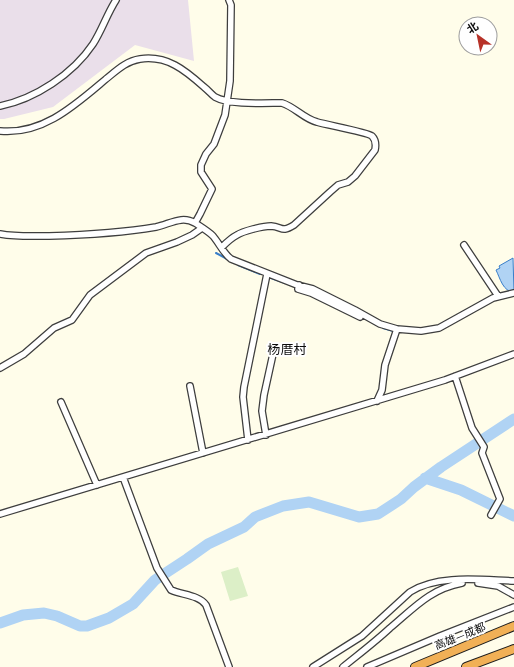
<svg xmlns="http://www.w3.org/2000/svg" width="514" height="667" font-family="'PT Serif','Noto Sans SC',serif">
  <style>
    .industrial { fill: #eadfea }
    .pitch { fill: #dcefc7 }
    .water { fill: #b0d3f4; stroke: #397ec9 }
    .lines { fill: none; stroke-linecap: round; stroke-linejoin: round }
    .stream { stroke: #397ec9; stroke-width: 2 }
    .river { stroke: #b0d3f4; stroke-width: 11 }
    .minor-casing { stroke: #3e3e3e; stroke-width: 8 }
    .highway-casing { stroke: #1c1c1c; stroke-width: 10 }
    .minor { stroke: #fff; stroke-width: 5.5 }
    .highway { stroke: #f1b056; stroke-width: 8 }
    .labels { text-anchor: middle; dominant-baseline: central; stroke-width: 4; stroke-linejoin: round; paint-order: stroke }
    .street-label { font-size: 11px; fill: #0b0b0b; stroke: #fff }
    .quarter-label { font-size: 13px; fill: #0b0b0b; stroke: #fff }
  </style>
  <rect width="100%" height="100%" fill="#fffdea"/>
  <path class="industrial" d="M0,0h188l6,61 -59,-16 -82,62 -49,12h-4z"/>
  <path class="pitch" d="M238,567l10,29 -18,5 -9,-29z"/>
  <path class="water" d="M513,258l1,34c-11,0 -14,-14 -18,-22l4,-2 -1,-2z"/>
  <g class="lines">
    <path class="stream" d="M216,253l13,7
      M238,265l22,9
      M271,278l14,5
      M383,328l10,3"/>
    <path class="river" d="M425,478l36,12 53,26
      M0,623l23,-8 21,-2 13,3 23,10h7l22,-8 24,-14 22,-24 32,-21 21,-15 36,-17 11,-10 28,-11 26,-4 50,15 19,-3 23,-15 13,-12 27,-20 73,-48"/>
    <defs>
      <path id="minor" d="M0,106c35,-7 73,-32 93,-62 9,-14 14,-30 23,-44
        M0,131c43,4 75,-26 106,-52 10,-8 20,-18 34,-20 27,-4 45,11 64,28 4,3 8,8 11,10 14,8 50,6 67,6 13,4 22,16 35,19 10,3 50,10 55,14 4,4 4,9 3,14l-20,26 -7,6 -10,3 -8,7 -36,33c-13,8 -11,2 -23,1 -8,0 -28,5 -34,9 -6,3 -11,8 -15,12
        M195,223c6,4 13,8 18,13 6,7 11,18 18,23l66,26 16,4 42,21 25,14 17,5 24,2 18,-3 54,-30 21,-5
        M0,234c16,3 33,2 49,2 36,-1 72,-3 107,-9 14,-3 26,-12 39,-4l5,-9 12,-25 -11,-17v-7l5,-11 8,-10 11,-29 5,-34 1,-76 -2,-5
        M464,245l34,51
        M299,285l-1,4 13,4 49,24 1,-3
        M0,368l24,-14 30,-26 18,-8 18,-25 56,-42 31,-11 15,-7 10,-7
        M455,376l17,52 12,19 -2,6 18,46 -9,16
        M190,386l13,67
        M377,401l5,-11 3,-25 12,-36
        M61,402l36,83
        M266,435l-4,-24 2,-16 9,-41
        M248,440l-5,-43 1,-10 23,-113
        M123,477l34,91 14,22c11,5 28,5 35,15l23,62
        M0,514l445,-134 69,-26
        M478,583l20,3 16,9
        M313,667l49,-31 48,-44c28,-18 72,-12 104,-11
        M343,667c16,-13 32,-25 47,-39 24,-20 40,-39 72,-45
        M367,667l73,-31 74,-29"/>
      <path id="highway" d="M415,667l99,-41
        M466,667l48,-18"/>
    </defs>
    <use href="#minor" class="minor-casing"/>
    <use href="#highway" class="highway-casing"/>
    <use href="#minor" class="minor"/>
    <use href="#highway" class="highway"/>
  </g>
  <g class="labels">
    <g class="street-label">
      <text transform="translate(460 636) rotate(-22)">高雄—成都</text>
    </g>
    <g class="quarter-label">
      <text x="287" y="349">杨厝村</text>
    </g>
  </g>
  <g transform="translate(478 36) rotate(327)"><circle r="19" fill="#ffffff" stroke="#9d9d9d"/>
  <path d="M0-3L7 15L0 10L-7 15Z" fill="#b73228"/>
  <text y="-6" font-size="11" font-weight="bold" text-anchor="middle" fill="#0b0b0b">北</text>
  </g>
</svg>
